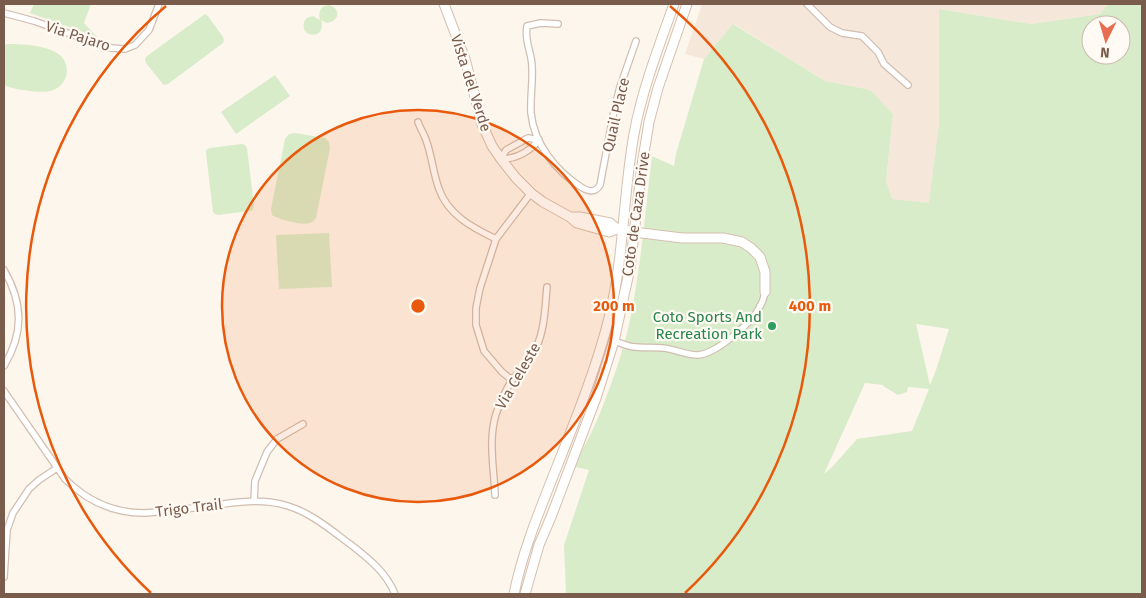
<svg xmlns="http://www.w3.org/2000/svg" width="1146" height="598" font-family="'Fira Sans',sans-serif">
  <style>
    .residential { fill: #f5e8da }
    .green { fill: #d8ecc9; fill-rule: evenodd }
    .lines { fill: none; stroke-linecap: round; stroke-linejoin: round }
    .street-casing { stroke: #d1beb0; stroke-width: 8 }
    .secondary-casing { stroke: #d6c0b0; stroke-width: 11 }
    .street { stroke: #fff; stroke-width: 5.5 }
    .secondary { stroke: #fff; stroke-width: 9 }
    .ring { fill: none; stroke: #e8590c; stroke-width: 2.5 }
    .leisure-dot { fill: #2e9e5b; stroke: #fffaf3; stroke-width: 2 }
    .labels { text-anchor: middle; dominant-baseline: central; stroke-width: 4.5; stroke-linejoin: round; paint-order: stroke }
    .street-label { font-size: 15px; fill: #7a5c4d; stroke: #fffaf3 }
    .leisure-label { font-size: 15px; fill: #27864d; stroke: #fffaf3; text-anchor: end }
    .centre { fill: #e8590c; stroke: #fffaf3; stroke-width: 2.5 }
    .ring-label { font-size: 15px; text-anchor: middle; font-weight: bold; fill: #e8590c; stroke: #fffaf3; stroke-width: 4.5; stroke-linejoin: round; paint-order: stroke }
  </style>
  <rect width="100%" height="100%" fill="#fdf6ec"/>
  <path class="residential" d="M702,4h406l-8,10 -69,10 -92,-15v115l-9,80 -38,-5 -6,-17 7,-68 -23,-23 -45,-10 -91,-57 -30,35 -19,-5z"/>
  <path class="green" d="M34,4h57l-7,19 13,14 -67,-24z
    M1108,4h34v590h-576l-2,-49 25,-75 -18,-4c16,-20 27,-47 36,-71 11,-29 21,-60 26,-91 9,-49 13,-99 19,-148l22,10 2,-12 28,-95 29,-35 92,57 45,9 23,24 -7,67 6,18 37,4 10,-79v-115l92,15 69,-10zM1091,25h30v30h-30zM916,324l33,5 -13,41 -6,15zM865,383l19,2 -1,1 15,9 9,-3 1,-5 21,2 -17,42 -55,8 -24,27 -9,8z
    M329,5c12,4 11,16 -2,18l-6,-3c6,20 -21,18 -17,3 1,-5 5,-6 9,-7l7,4c-2,-8 0,-14 9,-15z
    M205,14l3,2 15,21 1,3 -1,3 -55,41 -4,1 -2,-2 -16,-20 -1,-4 2,-3z
    M8,44c15,0 36,1 49,9 16,10 12,34 -7,38 -9,2 -19,0 -27,-1 -7,-1 -13,-2 -19,-5v-40z
    M275,75l15,21 -54,38 -15,-22z
    M295,133l30,5 4,4 1,6 -14,70c-3,3 -3,4 -6,5 -8,3 -32,-4 -38,-8l-1,-6 14,-70 4,-5z
    M242,144l3,1 2,3 7,58 -1,4 -3,1 -32,4 -3,-1 -2,-2 -7,-59v-3l4,-2z
    M329,233l3,54 -53,2 -3,-54z"/>
  <g class="lines">
    <defs>
      <path id="street" d="M807,4l23,23 12,6 20,3 16,16 6,12 24,21
        M4,13l30,8 64,23 13,4 14,1 10,-4 14,-15 10,-26
        M558,24l-17,-1 -14,3c-3,16 5,26 5,41 1,16 -2,31 -1,46 3,31 25,58 50,74 8,5 14,6 19,-2l14,-74 6,-24 16,-46
        M418,122c2,6 6,12 8,18 6,16 7,33 13,49 9,26 34,39 57,50
        M528,138l11,2c-10,12 -23,19 -38,19l5,-9z
        M4,270c19,33 20,63 0,96
        M614,341c7,2 14,6 22,6 9,1 18,0 27,1 12,1 22,7 34,7 18,0 56,-33 63,-49 3,-4 4,-10 5,-14
        M512,380l-10,-8 -18,-21 -8,-26v-17l4,-20 16,-49 35,-46
        M4,391l61,88c22,22 48,34 79,34 19,-1 38,-4 57,-6 28,-4 59,-10 87,-1 23,7 43,24 62,38 19,15 36,28 45,50
        M495,495c-1,-27 -7,-55 1,-81 4,-12 10,-25 17,-35 8,-10 17,-20 23,-31 9,-19 9,-41 11,-61
        M254,501l1,-20 12,-29 10,-13 26,-15
        M4,577l3,-47 6,-17 16,-24 10,-9 18,-12"/>
      <path id="secondary" d="M444,4l21,55 17,65 10,22 9,13 15,19 15,15 12,9 27,15 7,6 32,9 8,-3
        M570,217h10l30,6 7,6 25,4 40,5h41l19,4 9,6 9,9 5,15v20
        M514,594c8,-40 23,-77 38,-115 21,-53 43,-106 57,-161 15,-60 14,-123 25,-184 8,-44 25,-88 40,-130
        M525,594l14,-49 12,-28 45,-119 18,-57 16,-73 12,-103 7,-43 9,-34 29,-84"/>
    </defs>
    <use href="#street" class="street-casing"/>
    <use href="#secondary" class="secondary-casing"/>
    <use href="#street" class="street"/>
    <use href="#secondary" class="secondary"/>
  </g>
  <circle cx="418" cy="306" r="196" fill="#e8590c" fill-opacity=".12"/>
  <g class="ring">
    <circle cx="418" cy="306" r="196"/>
    <path d="M151 593A392 392 0 0 1 166 6M670 6A392 392 0 0 1 685 593"/>
  </g>
  <circle class="leisure-dot" cx="772" cy="326" r="5"/>
  <g class="labels">
    <g class="street-label">
      <text transform="translate(78 36) rotate(18)">Via Pajaro</text>
      <text transform="translate(471 83) rotate(72)">Vista del Verde</text>
      <text transform="translate(616 115) rotate(-77)">Quail Place</text>
      <text transform="translate(636 214) rotate(-82)">Coto de Caza Drive</text>
      <text transform="translate(518 376) rotate(-60)">Via Celeste</text>
      <text transform="translate(189 508) rotate(-7)">Trigo Trail</text>
    </g>
    <g class="leisure-label">
      <text x="762" y="317">Coto Sports And<tspan x="762" dy="17">Recreation Park</tspan></text>
    </g>
  </g>
  <circle cx="418" cy="306" r="8" class="centre"/>
  <g class="ring-label">
    <text x="614" y="311">200 m</text>
    <text x="810" y="311">400 m</text>
  </g>
  <rect width="1146" height="598" fill="none" stroke="#7a5c4d" stroke-width="10"/>
  <g transform="translate(1106 40) rotate(185)"><circle r="24" fill="#fffaf3" stroke="#cabbb1"/>
  <path d="M0-4L9 19L0 12L-9 19Z" fill="#e76f51"/>
  <text y="-8" font-size="14" font-weight="bold" text-anchor="middle" fill="#7a5c4d">N</text>
  </g>
</svg>
